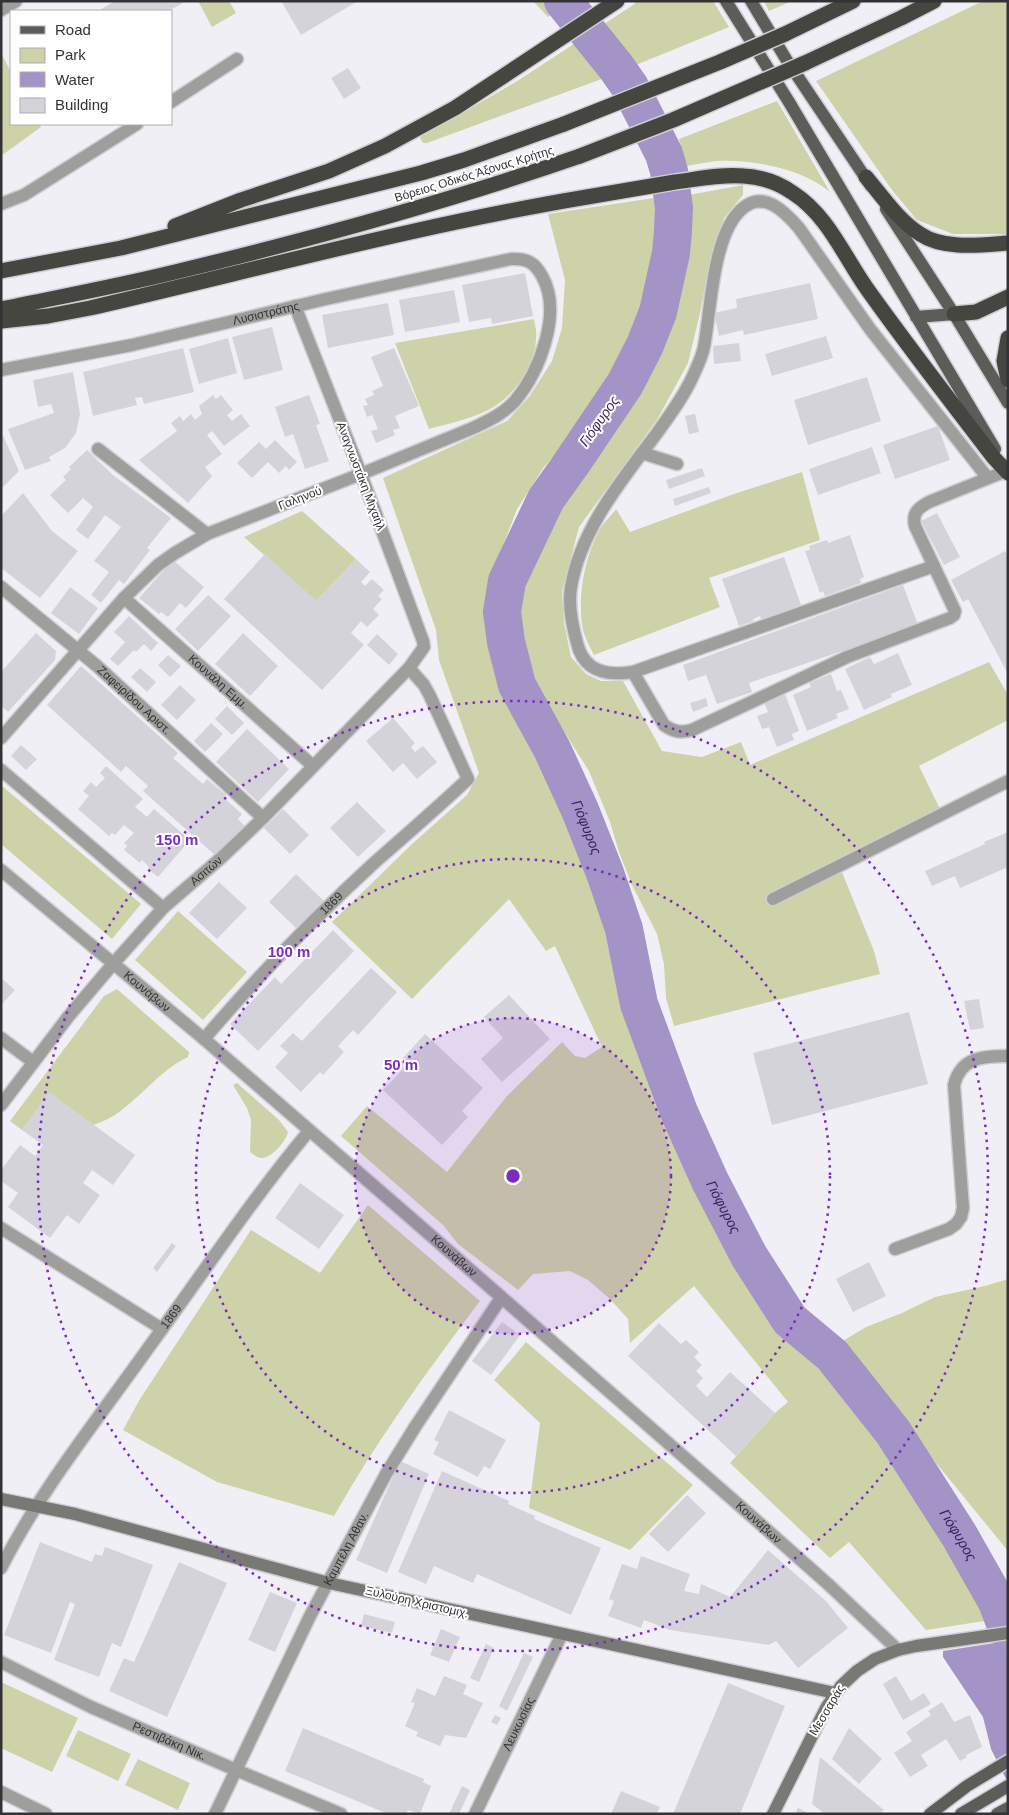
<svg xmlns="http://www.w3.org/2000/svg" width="1009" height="1815" font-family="Arial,sans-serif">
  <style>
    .green { fill: #ced2a8 }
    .water { fill: #a393c7 }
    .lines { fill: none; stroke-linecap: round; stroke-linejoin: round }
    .river { stroke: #a393c7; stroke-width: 38 }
    .building { fill: #d5d3da }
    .lane-casing { stroke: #cfcdd3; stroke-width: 15 }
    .street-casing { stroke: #cfcdd3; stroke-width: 15 }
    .secondary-casing { stroke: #cfcdd3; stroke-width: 15 }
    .primary-casing { stroke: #cfcdd3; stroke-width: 15 }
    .highway-casing { stroke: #cfcdd3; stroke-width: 18 }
    .lane { stroke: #9e9f9c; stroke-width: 12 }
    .street { stroke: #9e9f9c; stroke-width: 12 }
    .secondary { stroke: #787874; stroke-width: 12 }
    .primary { stroke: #5c5d58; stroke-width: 12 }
    .highway { stroke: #454640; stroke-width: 15 }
    .highway-bridge-casing { stroke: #cfcdd3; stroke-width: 18; stroke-linecap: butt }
    .highway-bridge { stroke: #454640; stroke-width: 15 }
    .ring { fill: none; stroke: #7b2cbf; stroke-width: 2.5; stroke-dasharray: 2.5 5 }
    .labels { text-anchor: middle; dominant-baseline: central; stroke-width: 4; stroke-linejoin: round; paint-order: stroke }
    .street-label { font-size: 12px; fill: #333235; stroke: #fff }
    .water-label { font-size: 14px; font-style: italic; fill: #381f5e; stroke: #fff }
    .centre { fill: #7b2cbf; stroke: #fff; stroke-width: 2.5 }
    .ring-label { font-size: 15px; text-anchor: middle; font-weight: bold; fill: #7b2cbf; stroke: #fff; stroke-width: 4; stroke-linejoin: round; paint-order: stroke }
  </style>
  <rect width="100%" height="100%" fill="#f1eff6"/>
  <path class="green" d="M198,1h31l7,12 -24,14z
    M533,1h34l-19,16z
    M637,1h76l16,26 -130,53 -172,63h-4l-3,-5 4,-4 18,-9 77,-45 114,-75z
    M764,1h28l-23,10z
    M983,1h25v233h-55l-36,-14 -25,-30 -76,-109z
    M1,53l10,19v52h28l2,3 -40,29z
    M777,101l53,91c-27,-23 -77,-33 -113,-31 -10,1 -20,3 -30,5l-8,-27z
    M743,185v10l-19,23 -14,43 -10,52 -12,50 -30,55 -79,109 -17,64 2,32 7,34 15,17 15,7h22l39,70 40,6 39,-15 9,23 239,-103 19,33v25l-89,46 21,43 -103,51 37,91 6,23 -206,52 -8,-28 -2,-34 -7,-30 -25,-49 -13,-33 -9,-30 -21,-51 -51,-81 -22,-56v-29l7,-40 32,-64 53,-75 40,-60 21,-53 17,-77 3,-41z
    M660,197l1,46 -17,75 -21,47 -42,60 -37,42 -27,42 -29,76 2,48 20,56 69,143 32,83 21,95 36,101 37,78 42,79 36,54 23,22 41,51 28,29 34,54 82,142 -65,10 -77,-88 -19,16 -100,-95 45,-50 13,-11 -94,-116 -64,57 -2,-24 -18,-20 -22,-19 -18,-9 -37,3 -15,16 -60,-46 -15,-19 -102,-89 26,-30 80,66 60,-76 55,-54 13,14 10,2 17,-11 -47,-101 -9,5 -37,-52 -97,100 -80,-77 80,-78 55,-49 12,-22 -40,-113 -3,-30 -53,-152 124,-57 22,-24 23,-36 10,-33 3,-48 -17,-66z
    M534,319c1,6 3,13 2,19 0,24 -19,53 -38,66 -17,13 -48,19 -69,25l-34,-86z
    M802,472l18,68 -111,38 11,29 -126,48c-4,-8 -9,-17 -11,-25 -6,-32 1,-71 16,-99 4,-8 12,-15 17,-22l14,23 101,-37z
    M302,511l54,48 -40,42 -72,-64z
    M1,785l140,119 -29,35 -111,-95z
    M178,911l69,61 -44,48 -68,-60z
    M117,989l72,63 -1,5c-35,16 -58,58 -95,68l-44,-32 -27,37 -12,-9 94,-125z
    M237,1083l42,37 9,12c-2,9 -16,26 -26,26 -5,0 -8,-3 -12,-6l1,-32 -4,-12 -14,-23z
    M368,1205l112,96c-52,69 -103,139 -146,215l-117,-34 -94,-52 17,-31 111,-169 69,43z
    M1008,1279v272l-116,-142 -56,-64 30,-18 36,-14 33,-16 50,-11z
    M526,1342l167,143 -63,65 -101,-42 11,-85 -46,-43z
    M1,1682l77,36 -26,54 -51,-24z
    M78,1730l53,24 -13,27 -52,-25z
    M138,1759l52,24 -12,27 -53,-25z"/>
  <path class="water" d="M1008,1641v142l-17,-34 -8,-32 -40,-60v-6z"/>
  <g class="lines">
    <path class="river" id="s1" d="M563,1l53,66 14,20 34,67 5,17 5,37 -1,23 -2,22 -13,59 -13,33 -20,39 -54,80 -25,35 -39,82 -5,31 4,30 11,43 35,64 28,61 25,63 19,56 15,75 40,108 31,69 39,75 41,64 42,35 61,77 66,103 38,67 11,29"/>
  </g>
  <path class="building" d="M115,1h71l-17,10h-71z
    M281,1h77l-57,34z
    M348,68l13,20 -17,11 -13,-21z
    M525,273l8,43 -41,8 -1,-6 -22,4 -7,-37z
    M810,283l8,36 -74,16 -1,-5 -24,6 -5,-23 23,-5 -1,-9z
    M454,290l6,32 -55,10 -6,-32z
    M388,303l6,32 -66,13 -6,-33z
    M272,327l11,43 -39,10 -12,-43z
    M826,336l7,22 -61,18 -7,-22z
    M228,338l9,35 -38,11 -10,-35z
    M739,343l2,18 -27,3 -1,-18z
    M183,348l11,44 -50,12 -2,-7 -7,1 2,7 -44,11 -10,-44z
    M394,348l25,58 -24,10 5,12 -7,2 2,5 -19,8 -5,-12 7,-2 -6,-14 -5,2 -4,-11 5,-1 -3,-6 9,-4 -2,-4 11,-5 -12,-29z
    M73,372l7,42 -4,19 -11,15 -16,9 2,4 -26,9 -17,-41 46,-16 -3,-9 -13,3 -5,-27z
    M867,377l14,44 -73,24 -14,-45z
    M213,395l3,4 5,-4 12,15 -6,5 5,6 9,-7 9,12 -26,20 -12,-15 -5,4 15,19 -17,13 7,9 -24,27 -49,-43 38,-29 -6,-8 9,-7 3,5 8,-7 4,6 7,-6 -3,-8z
    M309,395l11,29 -4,1 13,36 -24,8 -12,-35 -8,3 -10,-30z
    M695,414l4,18 -10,2 -4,-18z
    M938,426l12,34 -55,19 -12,-34z
    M1,431l18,40 -18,18z
    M275,440l22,22 -8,8 -3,-4 -7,7 -11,-11 -16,16 -15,-15 22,-21 7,7z
    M872,447l9,26 -63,22 -9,-26z
    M87,450l26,25 58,43 -24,30 3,2 -26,34 -5,-4 -18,23 -10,-8 18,-23 -15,-11 27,-34 -16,-12 -17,24 -12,-9 17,-23 -10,-9 -15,15 -18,-18 16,-15 -3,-3 8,-8 -2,-2z
    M702,468l3,8 -36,13 -3,-9z
    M709,487l2,6 -36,13 -2,-7z
    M23,493l29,38 26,20 -38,47 -39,-30v-52z
    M937,513l23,44 -16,8 -23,-44z
    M850,535l14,42 -4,2 1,4 -36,13 -2,-5 -3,2 -15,-42 5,-1 -1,-4 18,-6 1,3z
    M1005,551l3,5v118l-40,-75 -5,3 -12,-22z
    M265,554l51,47 40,-42 14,13 -9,10 4,4 7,-7 12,11 -6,6 4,3 -9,10 6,6 -12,12 -6,-6 -10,12 13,12 -42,45 -98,-91z
    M784,557l17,48 -40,14 -1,-3 -7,3 1,2 -15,5 -17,-47z
    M173,560l31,27 -18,21 -6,-5 -12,14 -7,-5 -2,2 -20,-16z
    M903,585l15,40 -169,58 3,9 -35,12 -11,-29 -18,6 -5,-16z
    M70,587l28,21 -19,26 -28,-21z
    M208,595l23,21 -33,35 -23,-22z
    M129,616l29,27 -7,8 -7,-7 -8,8 -2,-2 -16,16 -8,-7 15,-17 -11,-10z
    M36,633l20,18 -1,9 -47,52 -7,-6v-34z
    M243,633l35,33 -28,30 -35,-32z
    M377,634l21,20 -9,11 -22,-20z
    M898,653l14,32 -21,9 1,3 -28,13 -19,-41 25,-12 4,7z
    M168,655l13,11 -11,11 -12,-12z
    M81,666l97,87 -5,5 30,26 4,-5 19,16 -2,3 18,16 -4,5 7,7 -28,31 -74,-66 5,-5 -22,-20 -5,6 -74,-67z
    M140,668l16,14 -9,10 -16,-15z
    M831,674l6,17 4,-1 8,19 -13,5 2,4 -31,13 -14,-36 18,-8 -2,-4z
    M180,685l16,15 -19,20 -16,-15z
    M785,694l14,37 -7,3 2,6 -17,7 -8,-20 -7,2 -5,-13 11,-4 -4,-10z
    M706,698l2,8 -15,6 -3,-9z
    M227,706l17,17 -12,12 -17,-16z
    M393,718l22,25 -4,4 4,5 8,-6 14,16 -20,17 -14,-16 -10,9 -27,-31z
    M211,723l12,11 -18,18 -11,-11z
    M247,729l42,40 -31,33 -42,-40z
    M21,745l16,14 -11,11 -15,-14z
    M106,766l37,33 -8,8 12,10 7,-8 36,31 -32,37 -10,-8 1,-2 -7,-7 -2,3 -16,-13 3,-4 -3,-3 10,-10 -10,-8 -9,10 -3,-2 -3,3 -31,-27 11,-13 -6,-5 8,-9 5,5 9,-9 -5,-5z
    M357,802l29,29 -28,26 -28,-29z
    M283,809l26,26 -19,19 -26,-26z
    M1008,832v35l-48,21 -5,-12 -23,10 -7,-15 60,-27 -1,-2z
    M296,874l28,27 -27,28 -28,-27z
    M219,882l28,26 -30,31 -28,-26z
    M333,930l21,21 -96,100 -28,-27 45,-47 6,7z
    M371,968l26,24 -39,43 -5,-5 -15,16 6,6 -21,23 -3,-3 -19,20 -26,-25 13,-14 -8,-7 13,-13 9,8z
    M1,978l14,12 -14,15z
    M509,995l41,44 -48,43 -21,-23 22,-21 -19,-21z
    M979,999l5,29 -14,2 -6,-29z
    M909,1012l19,72 -156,41 -19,-72z
    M425,1034l58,54 -21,23 6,6 -26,28 -59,-55 26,-27 -6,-5z
    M49,1092l86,63 -22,30 -21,-15 -9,13 17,12 -21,29 -12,-9 -17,23 -42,-31 10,-14 -17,-12v-11l19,-25 15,11 8,-11 -21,-15z
    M300,1183l44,32 -25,34 -44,-31z
    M172,1243l4,3 -19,26 -4,-4z
    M869,1262l17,34 -33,16 -17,-33z
    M502,1322l18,13 -29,40 -19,-14z
    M659,1323l22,21 5,-4 13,12 -5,5 8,8 -6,6 7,7 -7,8 11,11 23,-25 45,41 -39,43 -108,-100z
    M449,1410l57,30 -16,29 -6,-3 -6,11 -45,-23 6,-12 -5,-2z
    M400,1461l29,13 -42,99 -31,-13z
    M442,1471l67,30 -1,3 27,12 -1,3 67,29 -30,67 -94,-41 -4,9 -39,-17 -8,18 -28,-12z
    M687,1495l19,18 -38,39 -19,-18z
    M40,1542l52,20 3,-8 7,2 3,-9 48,18 -32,82 -9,-4 -13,34 -45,-17 21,-56 -5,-2 -19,51 -47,-18z
    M768,1550l58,51 22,27 -50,40 -22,-27 -7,4 -99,-15 -26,-10 -3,8 -33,-12 6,-15 -5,-2 13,-35 15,5 4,-13 49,18 -6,17 15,3 2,-10 29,13z
    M179,1562l48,21 -60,134 -58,-26 15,-33 10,4z
    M270,1592l27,11 -22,49 -27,-12z
    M364,1614l31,8 -3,11 -31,-7z
    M441,1629l19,8 -11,25 -19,-7z
    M486,1644l8,4 -15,34 -9,-4z
    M524,1653l9,4 -26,54 -8,-5z
    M444,1676l23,9 -4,9 20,9 -17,35 -21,-3 -5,11 -24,-10 2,-4 -13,-6 10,-23 -4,-1 6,-14 18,8z
    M896,1676l15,25 13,-8 7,11 -28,16 -20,-36z
    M728,1683l57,23 -21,50 -24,58h-67z
    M942,1702l12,20 16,-7 12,32 -16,8 1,2 -7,4 -14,-22 -25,16 7,11 -18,11 -16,-24 18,-12 -6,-9 25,-17 -3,-4z
    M495,1715l6,3 -4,7 -6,-3z
    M303,1728l121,51 -1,3 8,4 -11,28 -12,-4 -2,4h-18l-103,-43z
    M849,1728l33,31 -23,25 -27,-25z
    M820,1757l64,53 -4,4h-55l-13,-10z
    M462,1786l8,4 -11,24h-10z
    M621,1791l39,16 -3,7h-46z
    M798,1808l12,6h-15z"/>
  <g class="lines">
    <defs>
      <path id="lane" d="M171,102l66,-43
        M1,204l23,-9 113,-71
        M642,453l35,11
        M773,899l235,-118
        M895,1249l54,-20 7,-5 5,-7 2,-9 -9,-123c7,-28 29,-29 54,-29
        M1,1792l45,22"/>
      <g id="street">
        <path d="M1,10l15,-9"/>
        <path id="s2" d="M1,370l131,-25 194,-46 185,-40c16,-1 24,4 31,17 21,37 -3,96 -27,125 -12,13 -27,20 -42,27l-112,46 -154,60 -32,19 -17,12 -34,33 -123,140"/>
        <path d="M98,449l109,85"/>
        <path d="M934,566l-301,106c-26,4 -49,0 -56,-29 -5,-18 -9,-38 -6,-56 10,-59 52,-108 86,-154 13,-18 27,-37 36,-57 4,-9 9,-19 11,-29 7,-36 8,-114 39,-139 21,-18 42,4 56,20l71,101 117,148"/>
        <path id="s3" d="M1,587l96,79 166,152"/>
        <path id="s4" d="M124,598l189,168"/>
        <path d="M633,672l31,53c10,7 17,8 28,5l155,-73 103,-39 4,-3 1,-4 -40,-85c-3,-13 3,-18 14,-24l77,-31"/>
        <path d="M1,770l162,138"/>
        <path id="s5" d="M1,870l203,169 208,180 328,287 89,79 69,65"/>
        <path d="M1,1038l32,24"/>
        <path id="s6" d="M204,1039c53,-62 110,-121 170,-176 32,-28 63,-55 94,-84l-38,-83 -6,-11 -15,-17"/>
        <path id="s7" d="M1,1105l67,-88 45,-53 50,-56 58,-50 42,-40 146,-150 15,-21 -1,-6 -62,-167 -66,-168"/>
        <path d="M1,1228l161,101"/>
        <path id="s8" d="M1,1568c40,-79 97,-149 148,-221 53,-72 103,-148 160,-216"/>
        <path id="s9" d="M1,1662l90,45 145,63 105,44"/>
        <path id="s10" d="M215,1814l95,-198 76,-142 29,-47 86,-129"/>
        <path id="s11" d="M475,1814l87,-180"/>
      </g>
      <path id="secondary" d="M1,1499l74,15 254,69 506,110
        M773,1814l53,-106 15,-22 16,-15 18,-12 23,-9 18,-4 92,-13"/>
      <path id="primary" d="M726,1l63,101 206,347
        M751,1l35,58 85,127
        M886,209l68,105 54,89
        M916,317l38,-3
        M930,1814l37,-28 41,-25
        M961,1814l47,-28
        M997,1814l11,-6"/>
      <path id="highway" d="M785,34l68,-33
        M805,63l96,-45 33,-17
        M866,177c16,19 32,43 54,57 24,16 60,11 88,9
        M175,226l66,-26 88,-29 56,-25 70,-38 162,-107
        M1,271l120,-23 300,-75 43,-13 100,-36
        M1,309c58,-12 117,-23 174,-37 137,-33 272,-70 405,-116
        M954,314l22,-2 32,-15
        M1,321l47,-5 42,-8c165,-38 329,-83 497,-111 29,-5 59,-10 88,-15 23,-3 46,-8 69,-6 17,1 35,7 49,17 36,23 52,66 77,100 40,56 82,110 124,165l14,15
        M1008,338l-4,23 4,19"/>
    </defs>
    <use href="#lane" class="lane-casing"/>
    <use href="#street" class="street-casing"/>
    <use href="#secondary" class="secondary-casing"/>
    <use href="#primary" class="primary-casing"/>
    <use href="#highway" class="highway-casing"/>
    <use href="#lane" class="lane"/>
    <use href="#street" class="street"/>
    <use href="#secondary" class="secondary"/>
    <use href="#primary" class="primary"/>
    <use href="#highway" class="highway"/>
    <defs>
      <path id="highway-bridge" d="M564,124l156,-62 65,-28
        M580,156l93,-36 132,-57"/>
    </defs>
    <use href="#highway-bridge" class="highway-bridge-casing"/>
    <use href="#highway-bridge" class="highway-bridge"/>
  </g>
  <circle cx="513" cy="1176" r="158" fill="#7b2cbf" fill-opacity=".12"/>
  <g class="ring">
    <circle cx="513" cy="1176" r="158"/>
    <circle cx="513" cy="1176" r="317"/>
    <circle cx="513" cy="1176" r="475"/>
  </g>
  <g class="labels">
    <g class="street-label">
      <text transform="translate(474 174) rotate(-17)">Βόρειος Οδικός Άξονας Κρήτης</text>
      <text stroke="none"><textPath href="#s2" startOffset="271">Λυσιστράτης</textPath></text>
      <text transform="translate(361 476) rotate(69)">Αναγνωστάκη Μιχαήλ</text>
      <text transform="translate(300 498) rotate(-21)">Γαληνού</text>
      <text stroke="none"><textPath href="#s4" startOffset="126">Κουνάλη Εμμ.</textPath></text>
      <text stroke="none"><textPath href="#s3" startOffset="175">Ζαφειρίδου Αριστ.</textPath></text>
      <text stroke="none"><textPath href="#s7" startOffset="312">Ασιτών</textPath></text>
      <text stroke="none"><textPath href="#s6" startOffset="186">1869</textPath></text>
      <text stroke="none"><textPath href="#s5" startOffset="190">Κουνάβων</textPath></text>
      <text stroke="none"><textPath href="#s5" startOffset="595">Κουνάβων</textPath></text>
      <text stroke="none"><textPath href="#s8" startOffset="304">1869</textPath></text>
      <text stroke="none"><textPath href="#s5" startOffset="1000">Κουνάβων</textPath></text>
      <text stroke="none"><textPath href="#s10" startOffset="296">Καμπέλη Αθαν.</textPath></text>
      <text transform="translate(417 1602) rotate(13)">Ξυλούρη Χριστομιχ.</text>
      <text transform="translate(827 1710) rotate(-59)">Μεσσαράς</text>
      <text stroke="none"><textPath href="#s11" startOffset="100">Λευκωσίας</textPath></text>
      <text stroke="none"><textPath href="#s9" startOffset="186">Ρεστιβάκη Νικ.</textPath></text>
    </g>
    <g class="water-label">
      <text transform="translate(599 421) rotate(-55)">Γιόφυρος</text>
      <text stroke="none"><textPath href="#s1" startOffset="919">Γιόφυρος</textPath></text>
      <text stroke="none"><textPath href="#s1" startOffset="1324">Γιόφυρος</textPath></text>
      <text stroke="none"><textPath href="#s1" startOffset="1730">Γιόφυρος</textPath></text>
    </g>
  </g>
  <circle cx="513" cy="1176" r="8" class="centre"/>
  <g class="ring-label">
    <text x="177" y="845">150 m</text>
    <text x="289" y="957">100 m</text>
    <text x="401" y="1070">50 m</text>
  </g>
  <rect width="1009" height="1815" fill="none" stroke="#333235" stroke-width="5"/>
  <rect x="10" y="10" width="162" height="115" fill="#ffffff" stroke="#adadae"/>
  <rect x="20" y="26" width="25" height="8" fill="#5c5d58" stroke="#adadae"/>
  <text x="55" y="35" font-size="15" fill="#333235">Road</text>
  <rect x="20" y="48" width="25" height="15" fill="#ced2a8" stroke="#adadae"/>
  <text x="55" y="60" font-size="15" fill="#333235">Park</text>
  <rect x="20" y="72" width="25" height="15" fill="#a393c7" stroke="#adadae"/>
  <text x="55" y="85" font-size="15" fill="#333235">Water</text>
  <rect x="20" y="98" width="25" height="15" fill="#d5d3da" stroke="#adadae"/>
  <text x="55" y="110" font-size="15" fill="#333235">Building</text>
</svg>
